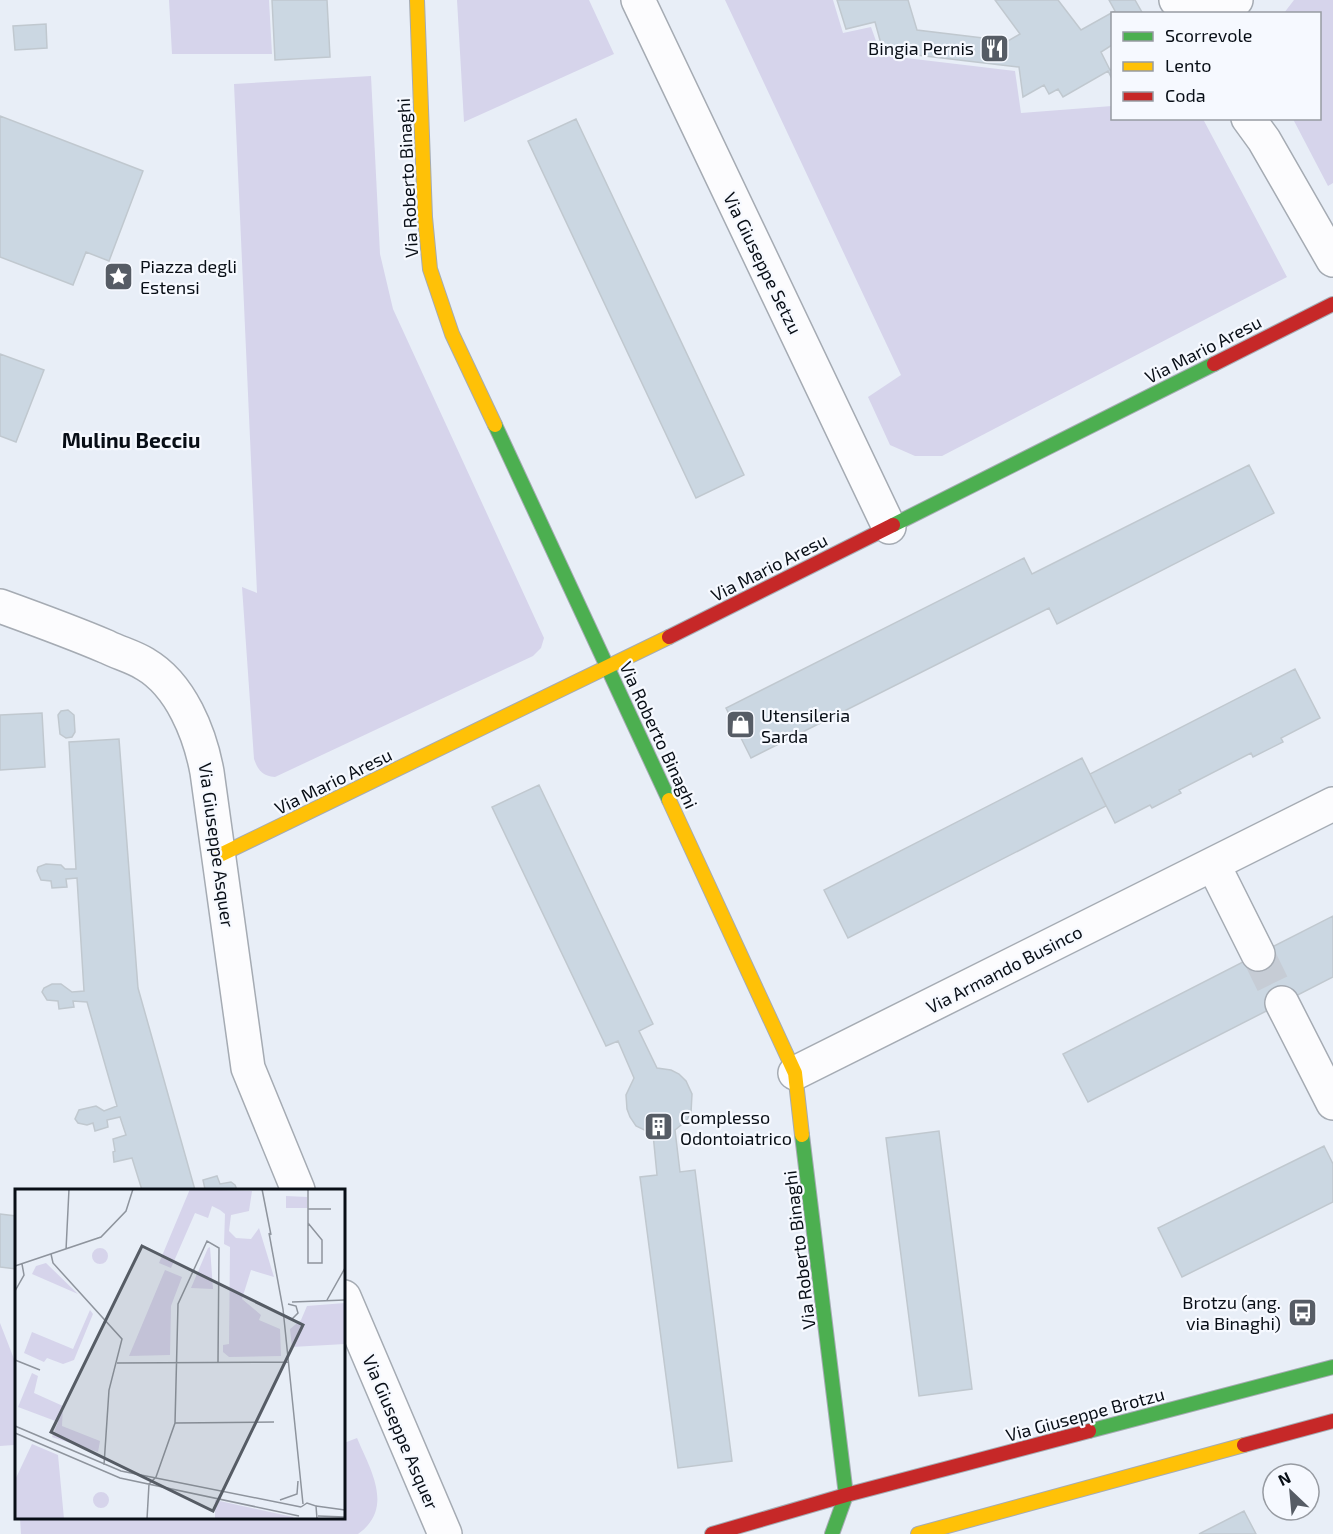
<svg xmlns="http://www.w3.org/2000/svg" width="1333" height="1534" font-family="'Exo 2',sans-serif">
  <style>
    .green { fill: #d6d4eb }
    .building { fill: #cbd7e2; stroke: #c0c8cf; stroke-width: 1.5 }
    .lines { fill: none; stroke-linecap: round; stroke-linejoin: round }
    .street-tunnel { stroke: #c6ccd5; stroke-width: 33; stroke-dasharray: 33 16; stroke-linecap: butt }
    .street-casing { stroke: #a5abb3; stroke-width: 36 }
    .fast-casing { stroke: #a5abb3; stroke-width: 16 }
    .slow-casing { stroke: #a5abb3; stroke-width: 16 }
    .jam-casing { stroke: #a5abb3; stroke-width: 16 }
    .street { stroke: #fcfcfe; stroke-width: 33 }
    .fast { stroke: #4caf50; stroke-width: 14 }
    .slow { stroke: #ffc107; stroke-width: 14 }
    .jam { stroke: #c62828; stroke-width: 14 }
    .labels { text-anchor: middle; dominant-baseline: central; stroke-width: 4.5; stroke-linejoin: round; paint-order: stroke }
    .poi-label { font-size: 18px; fill: #080e16; stroke: #f6f9ff; text-anchor: start }
    .street-label { font-size: 18px; fill: #080e16; stroke: #f6f9ff }
    .quarter-label { font-size: 21px; font-weight: bold; fill: #080e16; stroke: #f6f9ff }
    .inset-road { fill: none; stroke: #8e949d; stroke-width: 1.5 }
    .view { fill: #565c65; fill-opacity: 0.15; stroke: #565c65; stroke-width: 3 }
    .inset-edge { fill: none; stroke: #080e16; stroke-width: 3 }
  </style>
  <rect width="100%" height="100%" fill="#e8eef7"/>
  <path class="green" d="M169,0h100l3,54h-100z
    M457,0h132l25,54 -150,68z
    M725,0h108l10,33 28,-6 10,28 134,16 6,42 91,-7v12l91,1 84,158 -345,179h-27l-25,-11 -22,-48 33,-22z
    M1294,0h39v183l-5,3 -35,-67 27,-1v-104l-36,-1z
    M371,76l9,178 13,55 151,329 -3,10 -8,8 -258,121c-13,-1 -17,-7 -21,-18l-12,-172 15,6 -23,-509z
    M0,1323l16,41v111l-2,-30 -14,1z
    M357,1438c13,31 38,70 1,96h-337l-1,-16h324v-75z"/>
  <path class="building" d="M272,0h55l3,57 -55,3z
    M837,0h71l9,30 91,11 12,-7 -25,-34h63l23,30 34,-19 -6,-11h26l8,14h-31v31l-11,7 9,18 2,-1v10l-4,-8 -45,26 -5,-8 -9,5 -5,-9 -21,12 -4,-30 -136,-16 -8,-29 -29,7z
    M46,24l1,24 -32,2 -2,-24z
    M0,116l143,55 -34,90 -23,-9 -13,33 -73,-28z
    M576,119l168,356 -48,23 -168,-357z
    M0,354l44,16 -28,72 -16,-6z
    M1249,465l25,48 -217,111 -8,-16 -298,150 -25,-50 298,-150 8,16z
    M1295,669l25,49 -39,20 2,4 -30,15 -2,-4 -72,37 2,3 -29,15 -2,-3 -35,18 -25,-49z
    M68,710l6,5 1,17 -3,5 -6,1 -6,-4 -2,-19 3,-4z
    M42,713l3,54 -45,3v-55z
    M119,739l19,249 57,202h-53l-10,-32 -18,4 -1,-10 2,-1 -2,-12 13,-4 -6,-18 -13,3 1,7 -13,4 -2,-8 -6,2 -9,-2 -3,-4 4,-9 17,-4 8,5 13,-5 -30,-104 -14,-1 1,6 -15,2 -1,-8 -11,-1 -5,-8 2,-4 8,-4h9l11,8 12,-1 -7,-113 -11,1 1,8 -15,1 -1,-7 -10,-1 -4,-9 1,-4 8,-3 15,1 4,4h11l-7,-127z
    M1082,758l24,48 -258,132 -24,-48z
    M539,785l114,239 -14,7 18,37 14,2 8,4 7,7 6,13 -1,19 -5,8 -11,9 5,42 15,-2 37,291 -54,7 -38,-291 17,-2 -4,-41 -17,-8 -6,-9 -3,-8 -1,-14 8,-17 -16,-37 -12,5 -114,-239z
    M1333,916v61l-245,125 -25,-48z
    M939,1131l33,258 -53,7 -33,-258z
    M1324,1146l9,18v38l-151,75 -24,-49z
    M217,1176l3,8 11,-2 4,3 2,5h-41l9,-1 -2,-9z
    M0,1214l16,2v53l-16,-2z
    M1244,1511l12,23h-57z"/>
  <g class="lines">
    <path class="street-tunnel" d="M1258,954l24,49"/>
    <defs>
      <path id="street" d="M638,0l251,527
        M1176,0c19,11 40,10 60,0
        M1248,118l16,22 69,120
        M0,606c36,13 72,26 107,41 12,6 27,10 38,17 36,21 55,70 62,108l41,296 50,122
        M1213,864l45,90
        M1282,1003l51,100
        M795,1073l538,-269
        M344,1297l101,237"/>
      <path id="fast" d="M495,425l174,375
        M893,525l321,-161
        M802,1135l44,360 -14,39
        M1089,1431l244,-64"/>
      <path id="slow" d="M417,0l8,217 5,52 22,65 43,91
        M669,800l126,273 7,62
        M218,856l451,-219
        M918,1534l326,-89"/>
      <path id="jam" d="M1214,364l119,-60
        M669,637l224,-112
        M1244,1445l89,-24
        M712,1534l134,-39 243,-64"/>
    </defs>
    <use href="#street" class="street-casing"/>
    <use href="#fast" class="fast-casing"/>
    <use href="#slow" class="slow-casing"/>
    <use href="#jam" class="jam-casing"/>
    <use href="#street" class="street"/>
    <use href="#fast" class="fast"/>
    <use href="#slow" class="slow"/>
    <use href="#jam" class="jam"/>
  </g>
  <defs>
    <symbol id="restaurant-square" viewBox="-11 -11 22 22"><rect x="-9" y="-9" width="18" height="18" rx="4" fill="#565c65" stroke="#f6f9ff"/><path d="M-5-6h1v4h1v-4h1v4h1v-4h1v5L-1.5 .5V6h-2V.5L-5-1ZM5-6V6H3V1.5H1.5Q1.5-4 5-6Z" fill="#fff"/></symbol>
    <symbol id="sight-square" viewBox="-11 -11 22 22"><rect x="-9" y="-9" width="18" height="18" rx="4" fill="#565c65" stroke="#f6f9ff"/><path d="M0-6L1.8-2.2L6-1.7L2.9 1.2L3.7 5.4L0 3.3L-3.7 5.4L-2.9 1.2L-6-1.7L-1.8-2.2Z" fill="#fff"/></symbol>
    <symbol id="shop-square" viewBox="-11 -11 22 22"><rect x="-9" y="-9" width="18" height="18" rx="4" fill="#565c65" stroke="#f6f9ff"/><path d="M-5-2.5h2.3a2.7 3.5 0 0 1 5.4 0H5L5.5 6h-11ZM-1.5-2.5h3a1.5 2.3 0 0 0-3 0Z" fill="#fff"/></symbol>
    <symbol id="building-square" viewBox="-11 -11 22 22"><rect x="-9" y="-9" width="18" height="18" rx="4" fill="#565c65" stroke="#f6f9ff"/><path d="M-4-6H4V6H1V3H-1V6H-4ZM-2.5-4.3h1.7v1.8h-1.7ZM.8-4.3h1.7v1.8H.8ZM-2.5-1h1.7V.8h-1.7ZM.8-1h1.7V.8H.8Z" fill="#fff"/></symbol>
    <symbol id="bus-square" viewBox="-11 -11 22 22"><rect x="-9" y="-9" width="18" height="18" rx="4" fill="#565c65" stroke="#f6f9ff"/><path d="M-5-6H5V4H4V6H2V4H-2V6H-4V4H-5ZM-3.5-4V0h7V-4ZM-3.5 1.2v1.5H-2V1.2ZM2 1.2v1.5H3.5V1.2Z" fill="#fff"/></symbol>
  </defs>
  <g fill-rule="evenodd">
    <use href="#restaurant-square" x="978" y="32" width="33" height="33"/>
    <use href="#sight-square" x="102" y="260" width="33" height="33"/>
    <use href="#shop-square" x="724" y="708" width="33" height="33"/>
    <use href="#building-square" x="642" y="1110" width="33" height="33"/>
    <use href="#bus-square" x="1286" y="1296" width="33" height="33"/>
  </g>
  <g class="labels">
    <g class="poi-label">
      <text x="974" y="48" text-anchor="end">Bingia Pernis</text>
      <text x="140" y="266">Piazza degli<tspan x="140" dy="21">Estensi</tspan></text>
      <text x="761" y="715">Utensileria<tspan x="761" dy="21">Sarda</tspan></text>
      <text x="680" y="1117">Complesso<tspan x="680" dy="21">Odontoiatrico</tspan></text>
      <text x="1281" y="1302" text-anchor="end">Brotzu (ang.<tspan x="1281" dy="21">via Binaghi)</tspan></text>
    </g>
    <g class="street-label">
      <text transform="translate(407 178) rotate(-93)">Via Roberto Binaghi</text>
      <text transform="translate(763 263) rotate(64)">Via Giuseppe Setzu</text>
      <text transform="translate(1203 349) rotate(-27)">Via Mario Aresu</text>
      <text transform="translate(769 567) rotate(-27)">Via Mario Aresu</text>
      <text transform="translate(659 735) rotate(65)">Via Roberto Binaghi</text>
      <text transform="translate(333 781) rotate(-26)">Via Mario Aresu</text>
      <text transform="translate(217 845) rotate(82)">Via Giuseppe Asquer</text>
      <text transform="translate(1004 969) rotate(-27)">Via Armando Businco</text>
      <text transform="translate(799 1250) rotate(-97)">Via Roberto Binaghi</text>
      <text transform="translate(1085 1414) rotate(-15)">Via Giuseppe Brotzu</text>
      <text transform="translate(401 1432) rotate(67)">Via Giuseppe Asquer</text>
    </g>
    <g class="quarter-label">
      <text x="131" y="439">Mulinu Becciu</text>
    </g>
  </g>
  <g transform="translate(15 1189)">
    <rect width="330" height="330" fill="#e8eef7"/>
    <path d="M175,0l62,2 -3,20 -18,4 -2,16 7,7 15,1 8,-11 15,49 -23,-7 -9,29 19,16 -2,5 21,9 1,27 -52,1 -6,-5v-7l6,-1 1,-97 -6,-3 1,-30 -5,-4 -8,-4 -4,12 -13,-5 -24,55 -12,-5zM271,7l21,1v11h-21zM195,58l3,42 -22,-1 17,-40zM77 67a8 8 0 1 1 16 0a8 8 0 1 1-16 0ZM31,74l32,31 -46,-20 4,-8zM150,81l17,7 -11,29 -1,49 -41,1zM330,114v41l-53,3 -2,-18 11,-9 6,-14zM75,121l3,4 -19,46 -11,4 -16,-6 -3,4 -20,-9 8,-21 41,17zM17,184l6,3 -4,17 29,13 -1,20 38,15 -2,11 -46,-15 6,-15 -40,-15zM17,255l26,11 6,64h-49v-39zM78 311a8 8 0 1 1 16 0a8 8 0 1 1-16 0ZM200,311l78,17 1,2h-79z" fill="#d6d4eb"/>
    <path class="inset-road" d="M247,0l9,46M293,0v74h14v-23l-14,-17M293,20h23M254,44l14,76 20,195M51,61l3,-61M36,65l2,9 69,76 -13,51 -5,75M0,77l86,-29 25,-26 7,-22M0,102l9,-16 -2,-11M312,111l18,-32M277,113l53,-2M269,126l8,4 6,-6 -2,-7 -8,-2M0,171l25,10M102,174l171,-1M160,234l99,-1M0,237l106,45 180,36M0,244l105,45 179,38M134,295l7,-7 19,-54 3,-119 29,-63 12,7 -1,114M265,311l17,-6 1,-13M301,317l29,4M286,318l6,-4 9,3 1,13M303,327l27,1M132,330l2,-35"/>
    <path class="view" d="M127,57l161,79 -90,186 -162,-79z"/>
    <rect width="330" height="330" class="inset-edge"/>
  </g>
  <rect x="1111" y="12" width="210" height="108" fill="#f6f9ff" stroke="#979ba2" stroke-width="1.5"/>
  <rect x="1123" y="32" width="30" height="9" fill="#4caf50" stroke="#979ba2" stroke-width="1.5"/>
  <text x="1165" y="42" font-size="18" fill="#080e16">Scorrevole</text>
  <rect x="1123" y="62" width="30" height="9" fill="#ffc107" stroke="#979ba2" stroke-width="1.5"/>
  <text x="1165" y="72" font-size="18" fill="#080e16">Lento</text>
  <rect x="1123" y="92" width="30" height="9" fill="#c62828" stroke="#979ba2" stroke-width="1.5"/>
  <text x="1165" y="102" font-size="18" fill="#080e16">Coda</text>
  <g transform="translate(1291 1492) rotate(334)"><circle r="28" fill="#f6f9ff" stroke="#979ba2" stroke-width="1.5"/>
  <path d="M0-4.5L10 22L0 15L-10 22Z" fill="#565c65"/>
  <text y="-9" font-size="16" font-weight="bold" text-anchor="middle" fill="#080e16">N</text>
  </g>
</svg>
